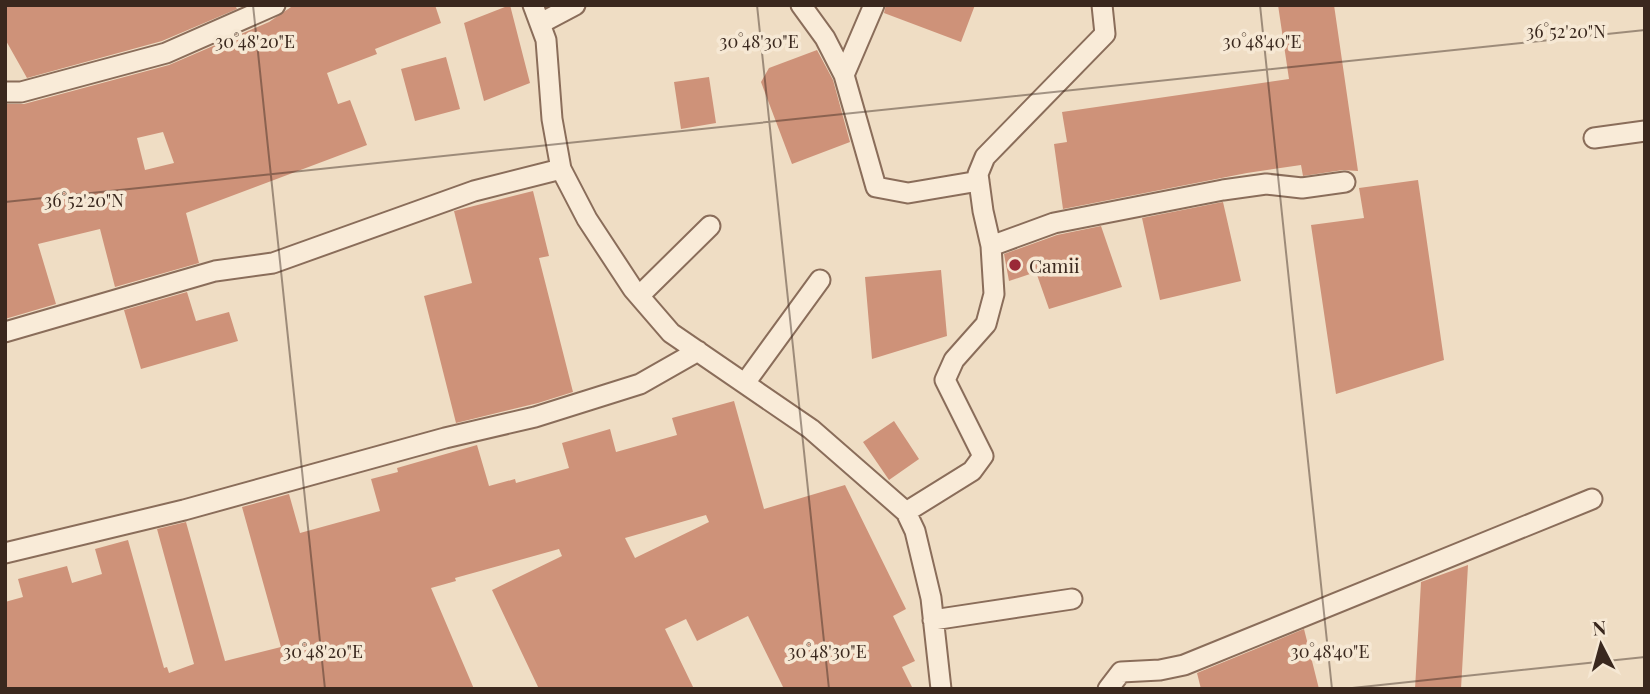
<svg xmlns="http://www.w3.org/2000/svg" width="1650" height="694" font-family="'Playfair Display',serif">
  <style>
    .building { fill: #ce9279; fill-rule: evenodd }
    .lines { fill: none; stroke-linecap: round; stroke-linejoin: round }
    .minor-casing { stroke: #8a6d5a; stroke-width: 23 }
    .minor { stroke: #f9ebd8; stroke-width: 19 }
    .ticks { fill: none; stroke: #3a281e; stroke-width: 2; stroke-opacity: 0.45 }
    .poi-dot { fill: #9a2938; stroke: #f6e8d4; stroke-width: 2.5 }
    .labels { text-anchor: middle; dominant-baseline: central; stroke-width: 7; stroke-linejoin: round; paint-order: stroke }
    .poi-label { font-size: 19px; fill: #3a281e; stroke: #f6e8d4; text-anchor: start }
    .ticks-label { font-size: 18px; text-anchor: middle; fill: #3a281e; stroke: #f6e8d4; stroke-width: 7; stroke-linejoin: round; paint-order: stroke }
  </style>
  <rect width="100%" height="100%" fill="#efddc4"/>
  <path class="building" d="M5,5h230l2,4 -75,32 -135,37 -22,-39z
    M294,5h141l6,18 -66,26 2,5 -50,19 11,31 12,-4 17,45 -181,68 13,50 -84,24 -15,-58 -62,15 18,60 -51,15v-215h19l145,-39 100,-43zM163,132l11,31 -29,7 -8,-32z
    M510,5l20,78 -46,18 -20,-78z
    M886,5h89l-14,37 -77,-29z
    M1278,5h56l24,166 -15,-1 -40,6 -2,-11 -54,8 -184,36 -9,-65 13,-2 -5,-30 227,-33z
    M817,50l16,30 17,62 -58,22 -31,-82 8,-14z
    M446,57l14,52 -45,12 -14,-52z
    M709,77l7,46 -35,6 -7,-47z
    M1418,180l26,180 -108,34 -25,-169 53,-7 -5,-30z
    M533,191l16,65 -10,2 34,134 -35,11 -82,20 -32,-127 48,-13 -18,-72z
    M1223,202l18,79 -81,19 -18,-82z
    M1101,226l21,61 -73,22 -13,-37 -27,9 -5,-27 53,-19z
    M941,270l6,66 -75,23 -7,-82z
    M187,292l9,29 33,-9 9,29 -97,28 -17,-59z
    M734,401l30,108 81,-24 61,124 -13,7 22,45 -13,6 11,22h-129l-36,-73 -51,25 -11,-22 -21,10 29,60h-155l-47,-99 70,-34 -3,-7 -104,29 1,3 -25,7 43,101h-469v-87l18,-5 -5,-18 49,-13 5,17 30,-9 -7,-25 33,-9 36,128 3,-1 2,6 25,-9 -37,-135 29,-7 39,139 56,-14 -39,-140 47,-13 11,39 80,-22 -9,-32 27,-7 -1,-4 80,-23 12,41 26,-7 1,4 53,-15 -7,-25 48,-14 6,23 61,-17 -5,-17zM706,515l3,7 -74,36 -10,-20z
    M894,421l25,38 -30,21 -26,-38z
    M1468,565l-7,124h-46l6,-107z
    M1304,629l15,60h-118l-4,-16z"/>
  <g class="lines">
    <defs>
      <path id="minor" d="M533,5l13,35 6,79 9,50 26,50 46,70 38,44 140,96 95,83 9,19 16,67 10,91
        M801,5l24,33 19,37 32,112 32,6 71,-12
        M1102,5l3,29 -120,123 -7,17 5,37 8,35 63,-23 169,-33 43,-6 36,4 43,-6
        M541,23l34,-18
        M844,75l30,-70
        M5,92h16l145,-39 109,-48
        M1594,138l51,-7
        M639,296l71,-70
        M5,332l210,-61 58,-8 201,-72 87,-22
        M745,383l75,-103
        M906,512l66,-41 11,-15 -38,-76 9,-20 32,-36 8,-30 -3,-48
        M5,553l179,-43 261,-72 90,-21 105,-33 58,-33
        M933,620l139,-21
        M1108,689l13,-17 39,-2 24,-5 408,-166"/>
    </defs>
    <use href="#minor" class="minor-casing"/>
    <use href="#minor" class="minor"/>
  </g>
  <path class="ticks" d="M253,5l72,684M757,5l72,684M1260,5l72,684M5,202l1640,-172M1343,689l302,-32"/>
  <circle class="poi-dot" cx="1015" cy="265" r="7"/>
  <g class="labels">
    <g class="poi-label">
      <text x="1029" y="265">Camii</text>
    </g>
  </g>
  <g class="ticks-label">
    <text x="1566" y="38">36°52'20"N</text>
    <text x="255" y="48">30°48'20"E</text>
    <text x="759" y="48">30°48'30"E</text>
    <text x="1262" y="48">30°48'40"E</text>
    <text x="84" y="207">36°52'20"N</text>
    <text x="323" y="658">30°48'20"E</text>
    <text x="827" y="658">30°48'30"E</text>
    <text x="1330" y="658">30°48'40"E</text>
  </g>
  <rect width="1650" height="694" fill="none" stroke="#3a281e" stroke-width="14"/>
  <g transform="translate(1601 645) rotate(354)" stroke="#f6e8d4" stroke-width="5" paint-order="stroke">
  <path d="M0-5L12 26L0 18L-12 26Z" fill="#3a281e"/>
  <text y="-10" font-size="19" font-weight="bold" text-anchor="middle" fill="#3a281e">N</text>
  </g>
</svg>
